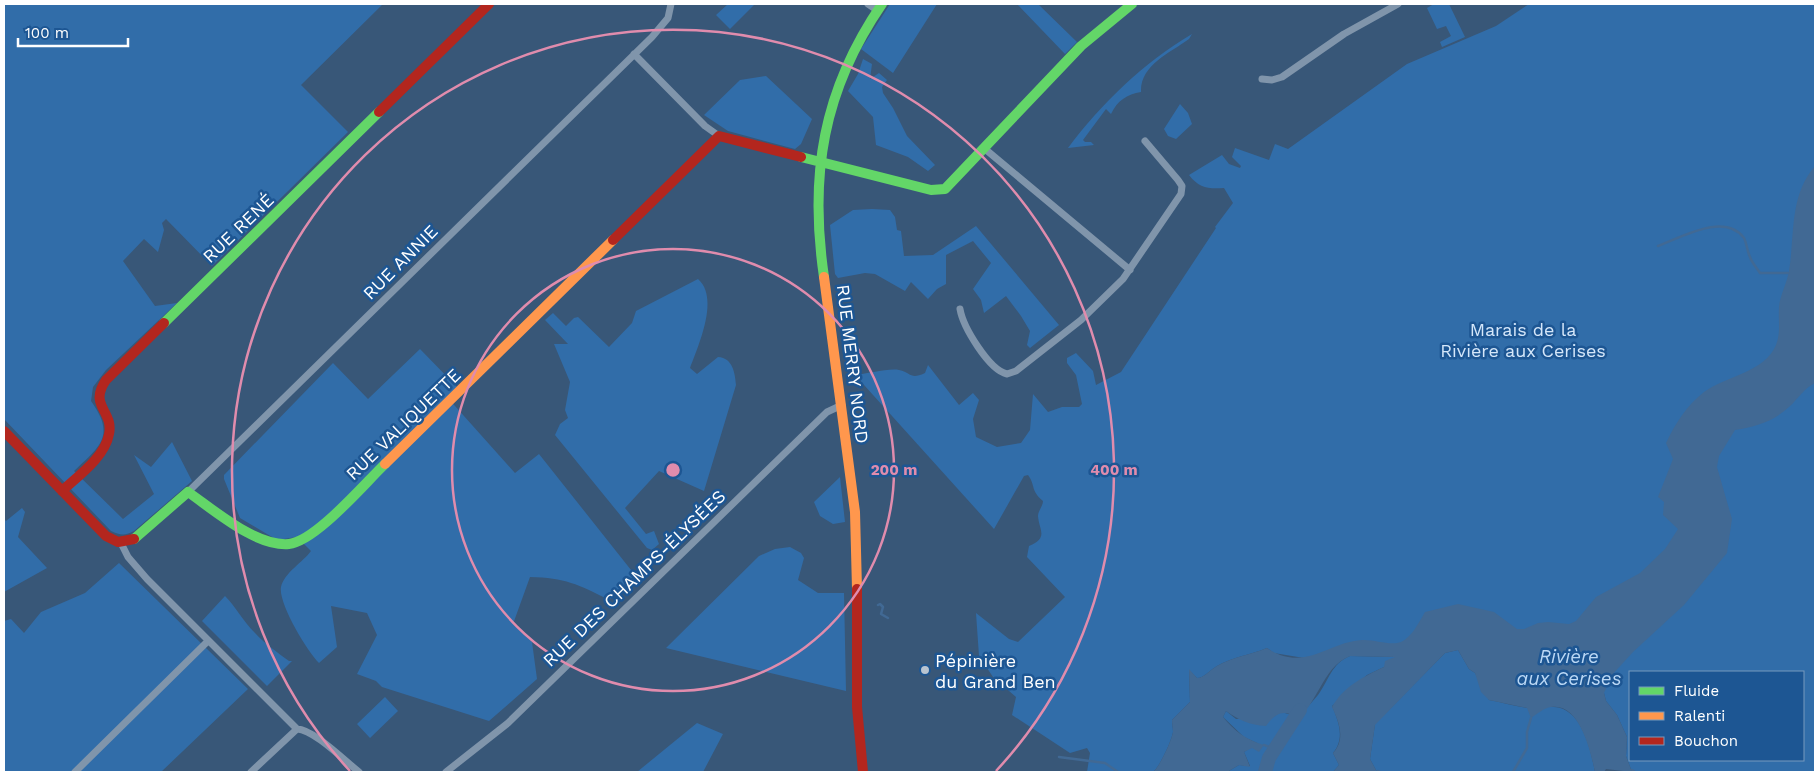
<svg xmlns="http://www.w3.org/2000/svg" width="1819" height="776" font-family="'Work Sans',sans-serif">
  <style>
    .green { fill: #316da9; fill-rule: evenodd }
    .water { fill: #416994 }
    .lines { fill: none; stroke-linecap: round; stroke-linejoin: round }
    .stream { stroke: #416994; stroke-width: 2.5 }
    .river { stroke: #416994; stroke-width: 14 }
    .street { stroke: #8095ab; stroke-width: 7 }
    .fast { stroke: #63d668; stroke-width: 10 }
    .slow { stroke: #ff974d; stroke-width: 10 }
    .jam { stroke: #b3261e; stroke-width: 10 }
    .ring { fill: none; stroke: #e08cad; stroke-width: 2.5 }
    .poi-dot { fill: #b9c4d0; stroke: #1d5693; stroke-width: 2 }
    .labels { text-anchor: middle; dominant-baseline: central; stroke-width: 5; stroke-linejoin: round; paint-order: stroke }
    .street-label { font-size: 18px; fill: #fff; stroke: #1d5693 }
    .park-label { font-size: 18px; fill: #d5e7fa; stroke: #1d5693 }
    .poi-label { font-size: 18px; fill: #fff; stroke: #1d5693; text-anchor: start }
    .water-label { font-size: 19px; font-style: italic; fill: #bbd8f5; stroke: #1d5693 }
    .centre { fill: #e08cad; stroke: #1d5693; stroke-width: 2.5 }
    .ring-label { font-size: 15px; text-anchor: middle; font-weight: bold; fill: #e08cad; stroke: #1d5693; stroke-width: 5; stroke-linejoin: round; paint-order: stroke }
  </style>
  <rect width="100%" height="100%" fill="#385778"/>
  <path class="green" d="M4,4h379l-82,81 47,47 -136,134 -46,-47 -4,4 2,7 -6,22 -14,-13 -21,22 32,45 22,-3 -71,67 -13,17 -2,14c25,35 9,45 -17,70l49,48 31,-25 -20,-39 17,12 21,-25 20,39 -58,50c-9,5 -14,4 -23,0l-107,-112z
    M728,4h27l-25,25 -14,-14z
    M890,4h47l-44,69 -32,-24z
    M1017,4h21l39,38 -12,12z
    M1434,4h15l16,33 -23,10 -2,-5 11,-6 -5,-10 -9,3 -10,-21z
    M1529,4h286v768h-183l-6,-16 1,-19 -10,-22 -11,-14 -2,-8 -90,-43 -84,-3 -126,11 -30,-5 -7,-5c-17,7 -35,9 -50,18 -7,4 -13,12 -20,12l-8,-8 1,32 -18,18c0,4 1,8 1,12 -1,8 -14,36 -20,40h-66l3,-19 -3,-5 -17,5 -58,-38 4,-18 -23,-20 -14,-21 -3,-43 33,26 9,3 47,-45 -38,-40 2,-11c20,-8 10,-16 9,-30 0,-5 5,-10 5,-15 -13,-11 -7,-15 -15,-26l-4,1 -30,53 -139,-154c11,-1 34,-7 44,-5 13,3 11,10 26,3l3,-8 31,40 14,-12 6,7 -6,19 3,18 21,10 24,-4 9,-13 3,-36 15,18 14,-5h17l3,-3 -6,-29 -9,-12v-5l9,-5 17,18 3,14 25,-13 95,-144 -1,-1 18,-24 -9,-15c-16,1 -25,0 -35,-13l33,-20 7,9 11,4 1,-2 -9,-9 3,-9 34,12 6,-16 13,5 119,-85 89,-38zM1630,672h173v88h-173z
    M1192,34l-3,5c-19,14 -49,26 -48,53 -14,2 -24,9 -30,22l-5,-5 -23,31 2,2h6l3,3 -26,3c33,-44 76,-86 124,-114z
    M863,59l9,5 -2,15 9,-6 8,7 -5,7 1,6 10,15 14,28 28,29 -7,6 -20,-14 -32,-12 -3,-28 -25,-26 10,-17z
    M766,76l46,43 -11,25 -6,5 -67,-18 -24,-16 36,-35z
    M1180,104l8,9 4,11 -16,15 -8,-3 -4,-7z
    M872,209l18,1 5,7 2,13 4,1 3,25 29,-1 43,-29 83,99 -29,23 -3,-3 3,-14 -9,-15 -15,-20 -22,17 -3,-13 -8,-11 18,-26 -18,-22 -27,14v29l-9,5 -9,10 -17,-17 -6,9 -30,-17 -10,-1 -27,5 -3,-4 -5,-49 23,-15z
    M698,279c22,19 0,67 -8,89l7,6 21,-17c15,1 17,16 18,28l-32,106 -45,-20 -34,37 21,26 8,-3 5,13 -7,6 -5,-2 -92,-113 5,-11 8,-6 -3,-8 5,-28 -16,-38h14l-23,-24 8,-7 13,13 8,-8 4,-1 31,30 23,-24 4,-12z
    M420,349l37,38 -10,10 68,76 24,-19 96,121 -26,25c-31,-16 -44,-22 -79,-23l-17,47 19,18 5,37 -48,42 -107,-34 -6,-6 -19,-7 20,-39 -10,-22 -36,-7 6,41 -18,16c-12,-12 -41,-60 -38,-76 3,-14 22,-25 30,-36l-14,-14 -20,3 -37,-22 -16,-39v-4l109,-112 35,36z
    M840,477l5,45 -12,2 -13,-8 -6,-14z
    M22,508l3,4 -7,25 29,31 -43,24v-73l2,2z
    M790,547l11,6 3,5 -6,22 20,13h26l2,98 -180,-43 93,-92 16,-7z
    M119,563l129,126 -87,83h-157v-151l7,-2 13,14 17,-21 44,-19z
    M225,596c11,11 18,25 30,37 10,11 22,19 34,28h3l-25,25 -65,-65z
    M1458,650l11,19 6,4 14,27c12,2 25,6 38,8 10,1 18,-2 27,-1 28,1 37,44 41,65h-218l-7,-13 5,-35 70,-71z
    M1350,656l46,1 -12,10 -17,8 -35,31c7,16 13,33 1,47l6,12 -6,7h-106l12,-7 11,1 -6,-14 13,-9 -13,-6 -21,-20 3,-6 10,8 36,-2 9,-5 11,3 -2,10c9,-10 19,-19 28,-30 11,-15 13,-31 32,-39z
    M385,697l13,14 -28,27 -13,-14z
    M697,723l26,11 -20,38h-66z"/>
  <path class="water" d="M1815,166v217c-11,5 -17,16 -26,24 -15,14 -33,20 -54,23l-16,26 -2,11 15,52 -5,34 -43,52 -51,47 -21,23 -8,18 2,8 11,14 10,22 -1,19 6,16 -26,-3 -2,3h-9c-4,-19 -15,-70 -44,-65 -7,1 -14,7 -20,11l-4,-10 -38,-8 -8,-8 -6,-19 -6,-4 -11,-19 -13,3 -70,72 -5,34 7,13h-44l6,-7 -6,-12c13,-14 6,-31 -1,-46 12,-21 31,-30 52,-40l1,-6 10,-4 -45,-1c-29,11 -32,52 -60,70l2,-11c-11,-6 -20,2 -26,11 -17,-1 -27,-6 -40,-15l-3,6c11,14 24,23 41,28l-5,7 -7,-4 -8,4 6,15 -11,-2 -12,7h-74c6,-4 19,-32 20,-40 0,-4 -1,-8 -1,-12l18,-18 -1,-33 8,9c7,0 13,-8 20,-12 15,-9 33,-11 50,-18 37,25 61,-6 95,-8 12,-1 28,6 39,2 11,-5 18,-20 24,-30l33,-8 36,8 23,17h7l14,-6 10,-1 21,2 7,-3 20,-24 44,-24 25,-24 13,-20 -15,-14 1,-13 -6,-5 15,-38 -7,-16c9,-19 21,-38 38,-51 22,-16 61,-20 72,-47 5,-13 2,-24 3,-38 1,-12 8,-24 10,-36 6,-37 0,-75 26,-105z"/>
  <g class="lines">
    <path class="stream" d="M1658,246c24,-9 67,-34 86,-8 3,6 3,13 6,19 2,6 7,11 10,16h28
      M878,605l2,-1 3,3 -2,7 7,4
      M1264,745l10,4
      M1059,757l46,6 13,9
      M1632,770l3,2
      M1378,771l2,1
      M1513,772l14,-24v-16l4,-14"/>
    <path class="river" d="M1265,772l4,-14 31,-48"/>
    <path class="street" d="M868,4l9,6
      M634,54l71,72 14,10
      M1262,79l10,1 10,-3 62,-43 54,-30
      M985,149l145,121
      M960,309c3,18 29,61 47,65l9,-3 65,-51 42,-41 58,-85 1,-8 -4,-6 -33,-39
      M188,492l464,-455 16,-19 3,-14
      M121,543l7,14 19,22 150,150
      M297,729c16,0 48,32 62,43
      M75,772l133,-131
      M251,772l46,-43
      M446,772l62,-49 319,-311 15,-7"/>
    <path class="fast" d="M801,157l130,33 14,-1 136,-143 51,-42
      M824,277c-15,-102 -1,-187 58,-273
      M164,323l215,-211
      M134,539l54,-47c26,18 68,55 101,52 27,-3 75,-60 96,-80"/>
    <path class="slow" d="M824,277l31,235 2,77
      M385,464l228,-224"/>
    <path class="jam" d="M379,112l110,-108
      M613,240l106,-104 82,21
      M4,431l102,105 12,6 16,-3
      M62,491c16,-15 43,-34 47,-57 5,-23 -21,-28 -3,-54l58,-57
      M857,589v118l6,65"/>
  </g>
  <g class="ring">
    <circle cx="673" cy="470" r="221"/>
    <path d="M350 771A441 441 0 1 1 996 771"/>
  </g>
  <circle class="poi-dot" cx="925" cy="670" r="5"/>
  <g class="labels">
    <g class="street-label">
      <text transform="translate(238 228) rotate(-44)">RUE RENÉ</text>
      <text transform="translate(400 262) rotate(-45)">RUE ANNIE</text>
      <text transform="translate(853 364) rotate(83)">RUE MERRY NORD</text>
      <text transform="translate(403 424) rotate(-44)">RUE VALIQUETTE</text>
      <text transform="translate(634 578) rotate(-44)">RUE DES CHAMPS-ÉLYSÉES</text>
    </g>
    <g class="park-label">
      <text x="1523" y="329">Marais de la<tspan x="1523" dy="21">Rivière aux Cerises</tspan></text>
    </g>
    <g class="poi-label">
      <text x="935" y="660">Pépinière<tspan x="935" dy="21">du Grand Ben</tspan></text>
    </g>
    <g class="water-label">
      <text x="1569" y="656">Rivière<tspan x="1569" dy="22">aux Cerises</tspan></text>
    </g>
  </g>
  <circle cx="673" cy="470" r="8" class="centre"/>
  <g class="ring-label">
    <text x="894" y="475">200 m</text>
    <text x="1114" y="475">400 m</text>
  </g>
  <rect width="1819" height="776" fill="none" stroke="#ffffff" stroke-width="10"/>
  <rect x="1629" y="671" width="175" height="90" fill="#1d5693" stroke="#779abe"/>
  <rect x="1639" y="687" width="25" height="8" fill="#63d668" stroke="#779abe"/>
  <text x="1674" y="696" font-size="15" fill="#ffffff">Fluide</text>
  <rect x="1639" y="712" width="25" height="8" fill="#ff974d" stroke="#779abe"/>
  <text x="1674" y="721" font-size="15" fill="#ffffff">Ralenti</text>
  <rect x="1639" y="737" width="25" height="8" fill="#b3261e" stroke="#779abe"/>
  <text x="1674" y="746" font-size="15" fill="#ffffff">Bouchon</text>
  <path d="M18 38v8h110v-8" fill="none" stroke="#ffffff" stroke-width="2.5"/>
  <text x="25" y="38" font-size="15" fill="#ffffff" stroke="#1d5693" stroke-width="4" paint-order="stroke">100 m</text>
</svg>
